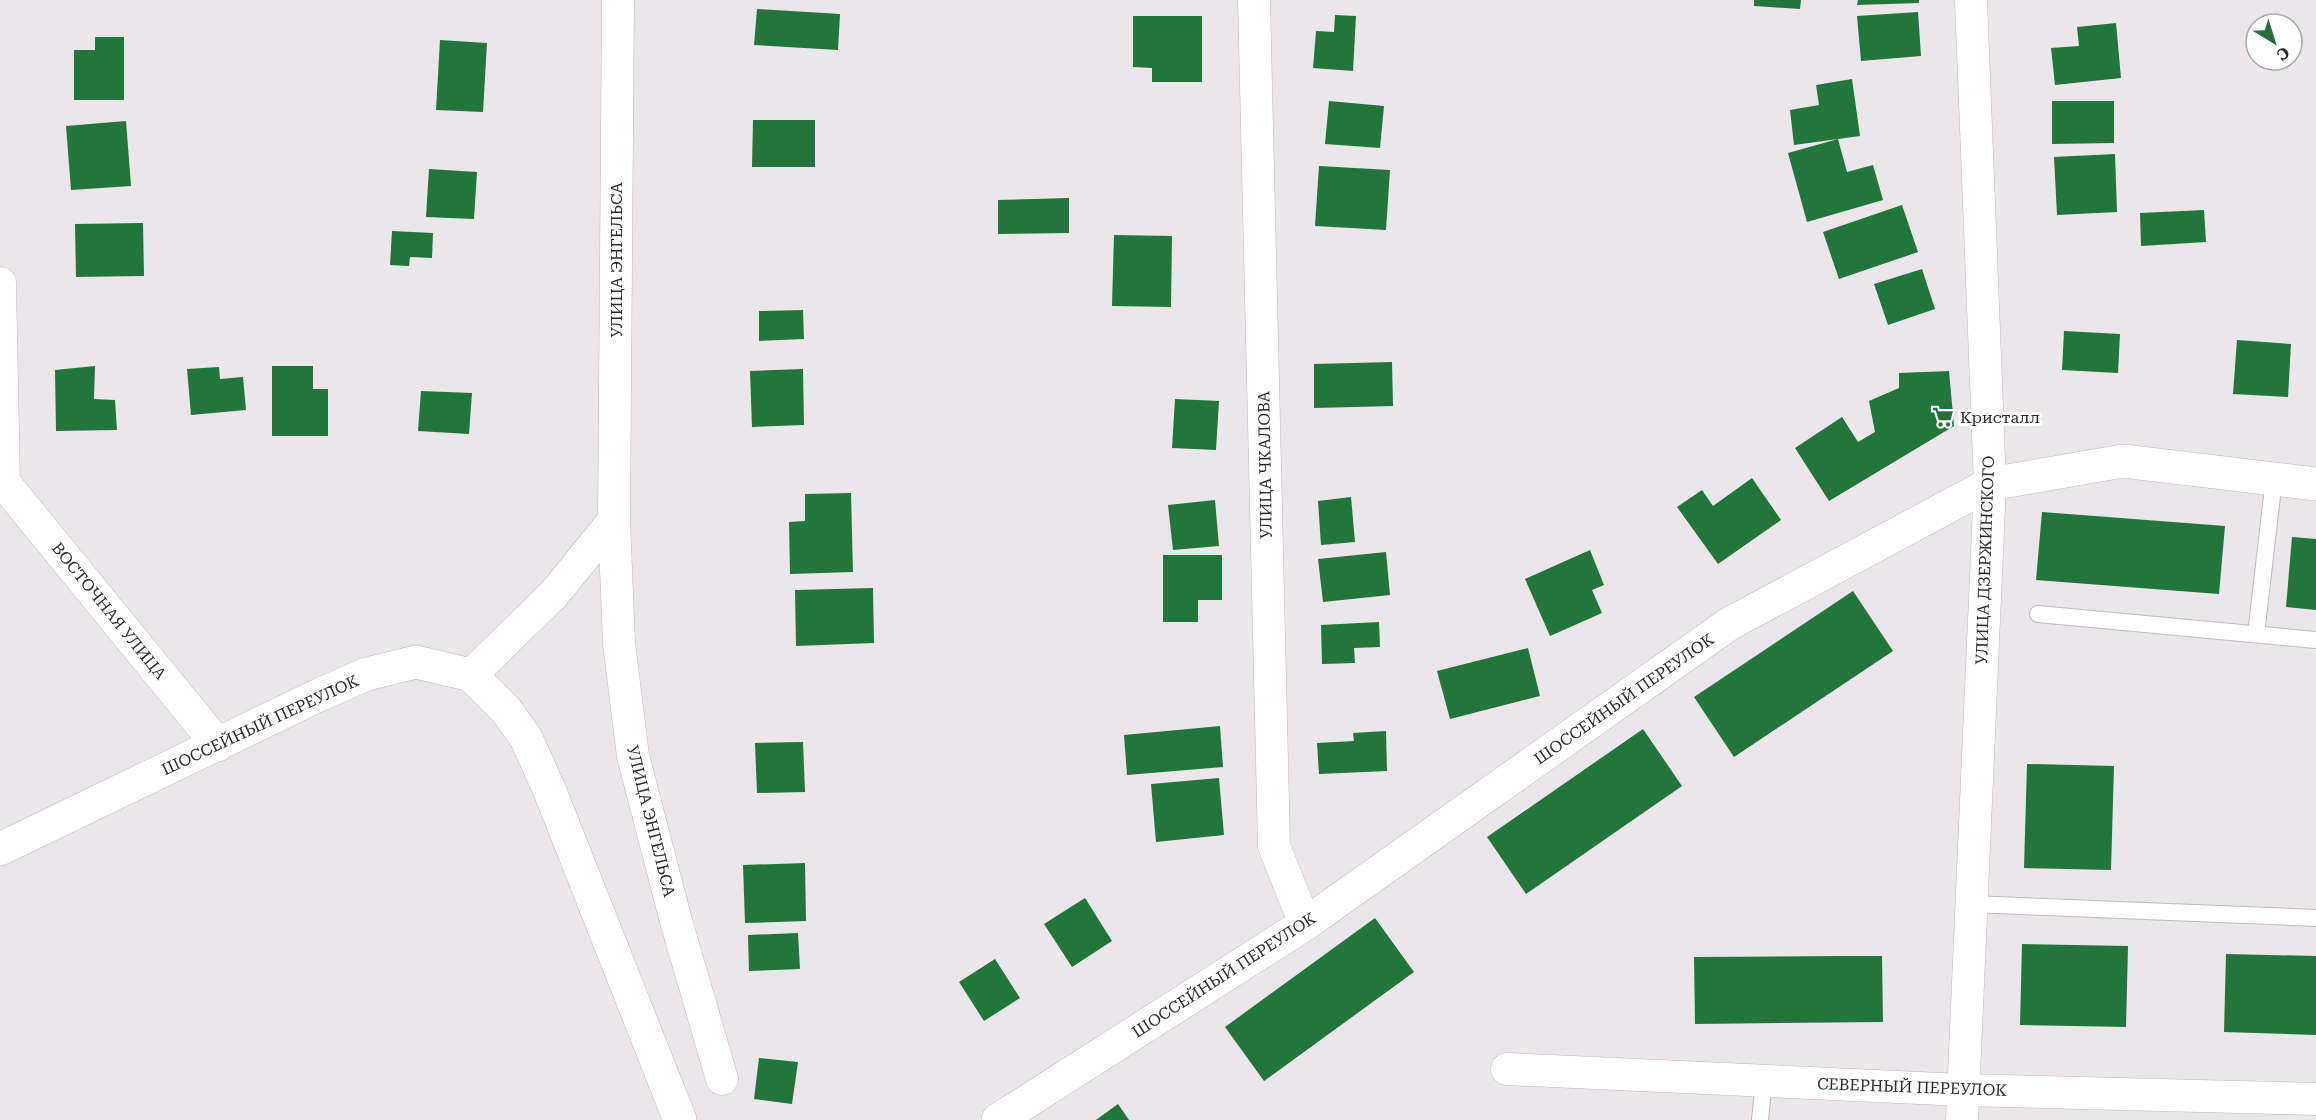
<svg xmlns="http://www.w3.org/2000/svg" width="2316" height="1120" font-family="'Roboto Serif',serif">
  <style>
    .building { fill: #22753b }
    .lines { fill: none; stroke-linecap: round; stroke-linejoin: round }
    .lane-casing { stroke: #bdbabd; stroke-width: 18 }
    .street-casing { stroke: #bdbabd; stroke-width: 33 }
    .secondary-casing { stroke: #bdbabd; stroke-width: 34 }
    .lane { stroke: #fff; stroke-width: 16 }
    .street { stroke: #fff; stroke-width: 32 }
    .secondary { stroke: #fff; stroke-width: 33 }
    .labels { text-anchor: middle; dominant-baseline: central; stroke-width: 6; stroke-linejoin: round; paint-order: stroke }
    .street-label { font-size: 16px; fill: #2b292a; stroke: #fff }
    .poi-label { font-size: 16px; fill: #2b292a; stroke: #fff; text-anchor: start }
  </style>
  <rect width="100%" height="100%" fill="#eae6e9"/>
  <path class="building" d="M1754,0h47l-1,9 -46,-3z
    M1858,0h61v3l-62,2z
    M757,9l83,5 -2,36 -84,-5z
    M1918,12l3,44 -60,5 -4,-45z
    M1335,15l21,1 -3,55 -40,-3 3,-37 18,1z
    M1133,16h69v66h-50v-14l-19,-1z
    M2116,23l5,55 -66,7 -4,-37 28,-2 -2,-19z
    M95,37h29v63h-50v-50h21z
    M440,40l47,3 -4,69 -47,-2z
    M1852,79l8,57 -66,9 -4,-35 29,-5 -3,-20z
    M1329,101l55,5 -4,42 -55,-4z
    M2052,101h62v42l-62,1z
    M753,120h62v47h-63z
    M126,121l5,65 -60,4 -5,-64z
    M1838,139l9,33 26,-7 10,35 -76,22 -19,-69z
    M2115,154l2,58 -60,3 -3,-58z
    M1319,166l71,4 -4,60 -71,-4z
    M429,169l48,3 -3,47 -48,-2z
    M1069,198v35l-71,1v-34z
    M1902,205l16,47 -79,27 -16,-47z
    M2204,210l2,32 -65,4 -1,-33z
    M143,223l1,53 -68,1 -1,-53z
    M392,231l41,2 -1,25 -22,-1 -1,9 -19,-1z
    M1114,235l58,1 -1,71 -59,-1z
    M1922,269l13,40 -47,16 -14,-41z
    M803,310l1,29 -45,2v-30z
    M2064,331l56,3 -2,39 -56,-3z
    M2237,340l54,4 -3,53 -55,-3z
    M1392,362l1,44 -79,2v-44z
    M95,366l-1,33 21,1 2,30 -61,1 -1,-61z
    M272,366h41v23h15v47h-56z
    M219,367l1,12 23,-2 3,33 -55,5 -4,-46z
    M803,369l1,56 -52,2 -2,-56z
    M1949,371l5,55 -125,75 -34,-53 47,-31 16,25 17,-10 -6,-31 30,-13v-15z
    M421,391l51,2 -3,41 -51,-3z
    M1175,399l44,2 -3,49 -44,-2z
    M1752,478l29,42 -63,44 -41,-57 25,-17 11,16z
    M851,493l2,79 -63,2 -1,-52 16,-1v-27z
    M1351,497l4,45 -34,3 -3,-44z
    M1215,500l4,46 -46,4 -5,-45z
    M2042,512l183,14 -6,68 -183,-14z
    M2292,537l24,2v71l-30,-3z
    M1590,550l14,35 -12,5 10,23 -52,23 -25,-57z
    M1386,552l4,43 -67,7 -5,-43z
    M1163,555h59v45h-24v22h-35z
    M873,588l1,55 -78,3 -1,-56z
    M1853,591l40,60 -159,106 -40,-60z
    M1379,622l1,25 -26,1 1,15 -33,1 -1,-39z
    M1528,648l12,48 -90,23 -13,-48z
    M1220,726l3,41 -96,8 -3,-40z
    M1643,729l39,57 -156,108 -39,-57z
    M1386,731l1,40 -68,3 -2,-31 37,-2 -1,-8z
    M803,742l2,50 -48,1 -2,-50z
    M2027,764l87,2 -3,104 -87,-2z
    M1219,778l5,57 -68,7 -5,-58z
    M805,863l1,58 -61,2 -2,-58z
    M1085,898l27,43 -40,26 -28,-43z
    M1375,918l39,54 -150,109 -39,-54z
    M798,933l2,36 -51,2 -1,-36z
    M2022,944l106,2 -2,81 -106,-2z
    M2226,954l90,2v79l-92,-3z
    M1840,956h42l1,66 -188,2 -1,-67z
    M995,959l25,39 -36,23 -25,-39z
    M759,1058l39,4 -6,42 -38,-5z
    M1118,1104l11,16h-33z"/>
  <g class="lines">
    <defs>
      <path id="lane" d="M2038,614l278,26
        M2256,634l18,-155
        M1971,904l345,14
        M1760,1120l4,-39"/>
      <path id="street" d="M1254,0l20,846 31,78
        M0,283l4,201
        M614,520l5,123 14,113 43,165 46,158
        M471,675l83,-81 60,-74 4,-520
        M1507,1069l456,21 353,9
        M1962,1120l28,-636 -19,-484"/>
      <path id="secondary" d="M0,478l218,267
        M0,849l321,-155 46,-20 49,-12 55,13 35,35 20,28 23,51 131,331
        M998,1120l307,-196 424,-300 261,-140 133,-23 193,23"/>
    </defs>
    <use href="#lane" class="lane-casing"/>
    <use href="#street" class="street-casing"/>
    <use href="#secondary" class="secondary-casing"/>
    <use href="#lane" class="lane"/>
    <use href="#street" class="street"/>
    <use href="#secondary" class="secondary"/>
  </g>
  <defs>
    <symbol id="supermarket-bare" viewBox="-9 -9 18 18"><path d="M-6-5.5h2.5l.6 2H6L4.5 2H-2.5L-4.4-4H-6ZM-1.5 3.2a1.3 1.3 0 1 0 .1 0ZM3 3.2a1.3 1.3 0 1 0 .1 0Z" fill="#276e3a" stroke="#fff" stroke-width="2.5" paint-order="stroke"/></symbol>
  </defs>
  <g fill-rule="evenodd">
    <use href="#supermarket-bare" x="1928" y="402" width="30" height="30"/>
  </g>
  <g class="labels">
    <g class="street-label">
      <text transform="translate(616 260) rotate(-90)">УЛИЦА ЭНГЕЛЬСА</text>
      <text transform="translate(1265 465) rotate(-91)">УЛИЦА ЧКАЛОВА</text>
      <text transform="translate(1985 560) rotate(-88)">УЛИЦА ДЗЕРЖИНСКОГО</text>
      <text transform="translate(109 611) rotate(51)">ВОСТОЧНАЯ УЛИЦА</text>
      <text transform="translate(1624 699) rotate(-35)">ШОССЕЙНЫЙ ПЕРЕУЛОК</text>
      <text transform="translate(260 725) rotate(-25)">ШОССЕЙНЫЙ ПЕРЕУЛОК</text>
      <text transform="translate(651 821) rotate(76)">УЛИЦА ЭНГЕЛЬСА</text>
      <text transform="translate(1224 975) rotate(-33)">ШОССЕЙНЫЙ ПЕРЕУЛОК</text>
      <text transform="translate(1912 1087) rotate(2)">СЕВЕРНЫЙ ПЕРЕУЛОК</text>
    </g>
    <g class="poi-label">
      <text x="1960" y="417">Кристалл</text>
    </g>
  </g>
  <g transform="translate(2274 42) rotate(142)"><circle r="28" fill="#ffffff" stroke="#aaa9aa" stroke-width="1.5"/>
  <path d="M0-4.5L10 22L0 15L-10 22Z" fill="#276e3a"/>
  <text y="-9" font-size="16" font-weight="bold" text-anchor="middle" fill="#2b292a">С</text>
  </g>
</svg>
